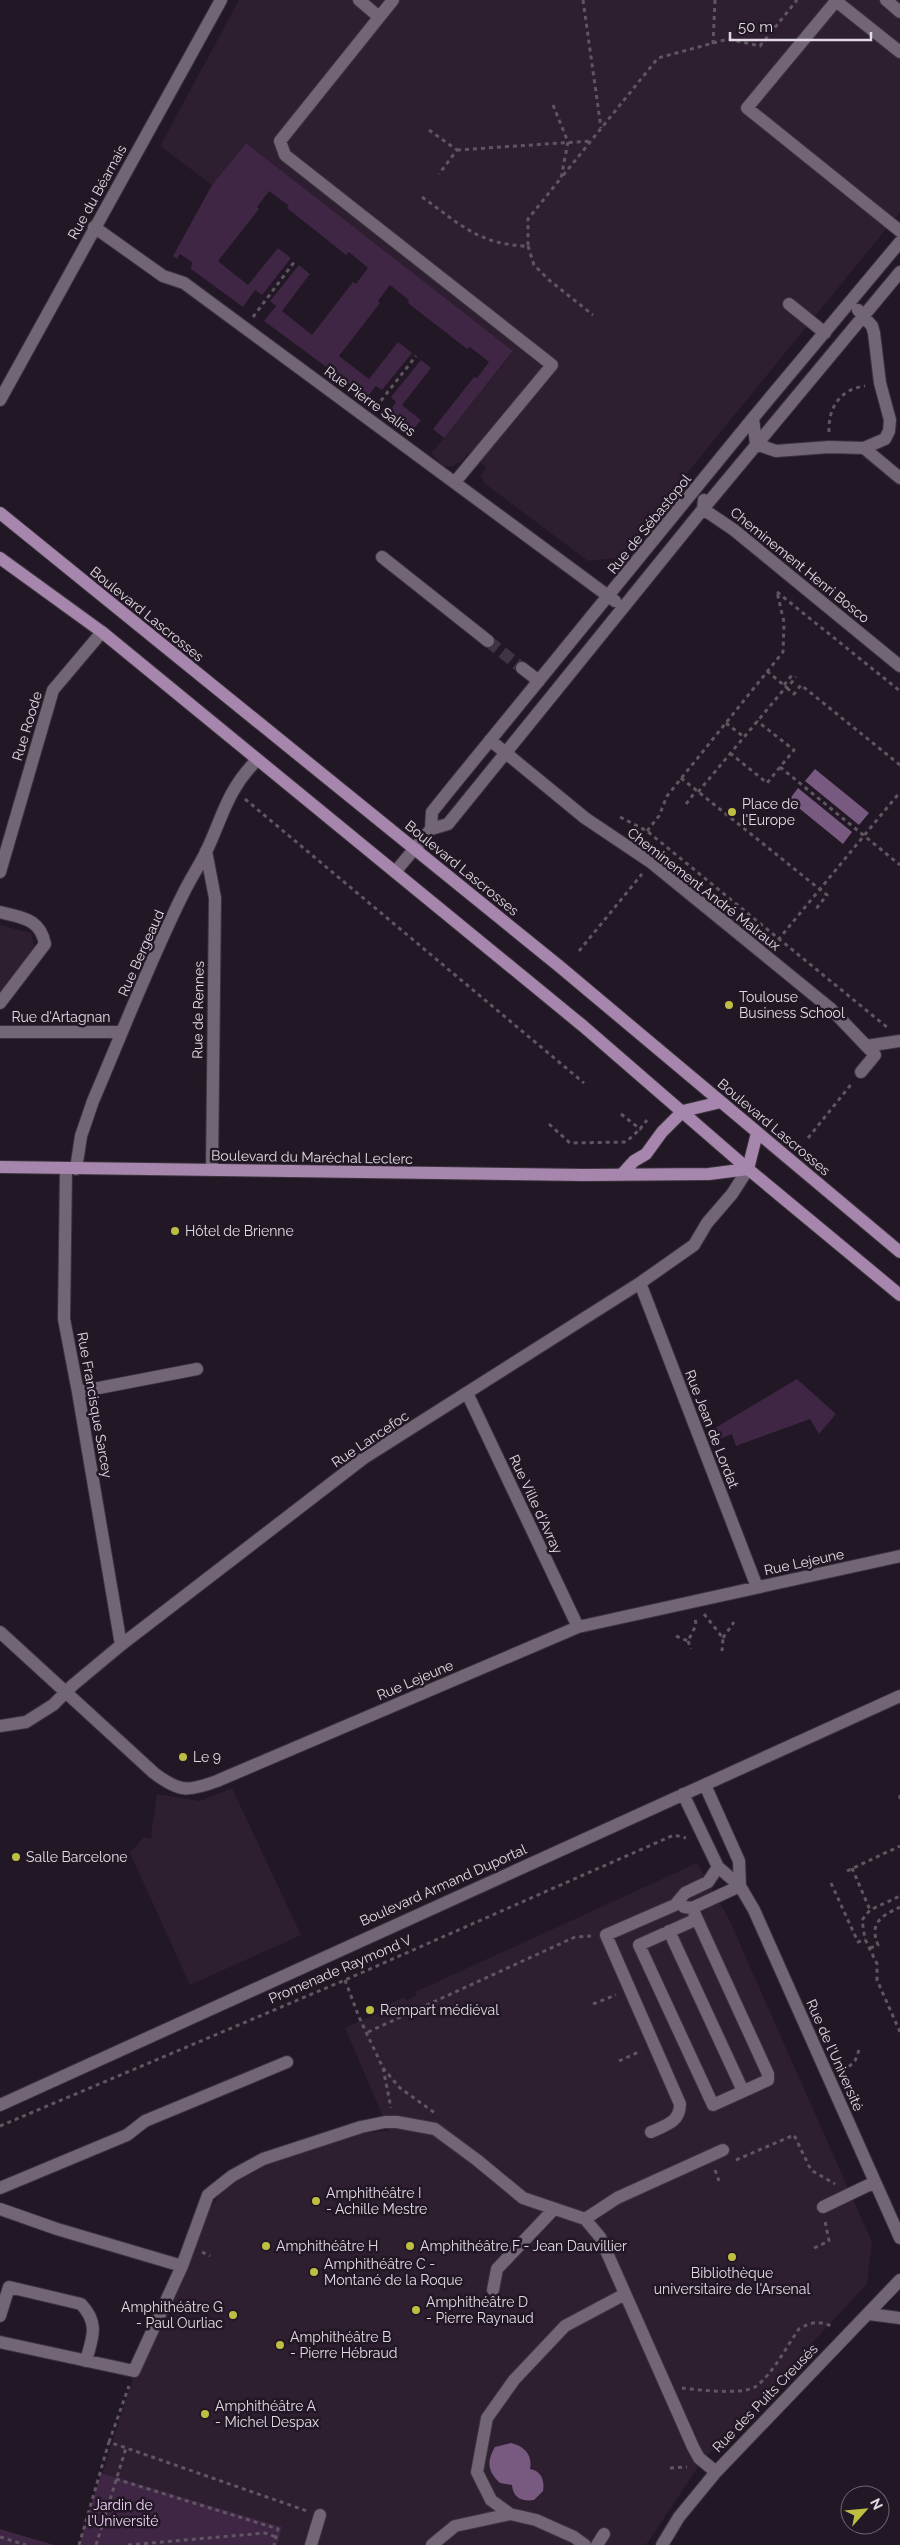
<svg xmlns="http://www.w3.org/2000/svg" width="900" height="2545" font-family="Raleway,sans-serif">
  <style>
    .built { fill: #2d1e30 }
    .green { fill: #3e2644 }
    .water { fill: #785a80 }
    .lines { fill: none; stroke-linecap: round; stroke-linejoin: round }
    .minor-tunnel { stroke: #3f3441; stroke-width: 12; stroke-dasharray: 12 6; stroke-linecap: butt }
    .minor-casing { stroke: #3a333c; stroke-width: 14 }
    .major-casing { stroke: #3a333c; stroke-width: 14 }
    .path { stroke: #605662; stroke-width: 3; stroke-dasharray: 4 4; stroke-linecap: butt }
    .minor { stroke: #726575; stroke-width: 12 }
    .major { stroke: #a686ad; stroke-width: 12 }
    .poi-dot { fill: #bebf42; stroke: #221724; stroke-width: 2 }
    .labels { text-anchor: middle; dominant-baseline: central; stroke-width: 5; stroke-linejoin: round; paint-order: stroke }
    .street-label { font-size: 14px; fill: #e1dae3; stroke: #221724 }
    .poi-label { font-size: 14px; fill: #e1dae3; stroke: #221724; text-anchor: start }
    .park-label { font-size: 14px; fill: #f1d3f8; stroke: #221724 }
  </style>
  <rect width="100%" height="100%" fill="#221724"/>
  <path class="built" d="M239,0h661v212l-282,346 -30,3 -104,-78 -3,-7 5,-9 -18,-14 -6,8 -12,6 -6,-1 -13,-12 82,-102 -267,-209 -34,42 -52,-39z
    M0,925l31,8 4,16 -35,46z
    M232,1788l69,147 -111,50 -60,-132 13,-15h10l-2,-4 6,-40 43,7z
    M697,1863l31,54 144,325 -5,42 -165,177 -56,84h-567l56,-173 65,-149 30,-43 17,-11 115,-36 27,-2 -44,-103 33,-15 -1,-4 27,-12 2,3 11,-5 -2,-3z"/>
  <path class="green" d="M246,143l267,208 -69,87 -11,-9 41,-52 3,1 12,-16 -19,-15 -3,2 -59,-46 1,-3 -19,-15 -12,16 2,2 -41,53 30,23 29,-37 14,11 -30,37 -6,-4 -9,11 -103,-76 12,-15 -6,-5 29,-36 11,9 -28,37 30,24 41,-53 3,2 12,-16 -19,-16 -3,3 -59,-47 2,-2 -20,-15 -12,16 2,2 -41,52 30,24 30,-37 13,10 -29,37 -7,-5 -12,17 -52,-38 1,-7 -12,-8 -3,5 -4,-3 39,-71z
    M421,360l10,8 -29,37 19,15 -8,10 -24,-18 7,-10 -5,-5z
    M797,1379l39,35 -17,20 -9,-15 -74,27 -4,-12 -18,7 -4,-10z
    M101,2473l181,54 -5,18h-198z
    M0,2529l54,16h-54z"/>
  <path class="water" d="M815,769l54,44 -10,12 -54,-44z
    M798,788l54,44 -9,12 -54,-44z
    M511,2443c13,3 22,12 19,26 11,2 15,11 13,22l-9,9c-12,2 -21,-2 -22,-15l-12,-2c-12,-11 -14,-21 -5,-36z"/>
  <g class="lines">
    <path class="minor-tunnel" d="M488,641l34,27"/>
    <defs>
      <path id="minor" d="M359,0l20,17
        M393,0l-113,141 5,14 267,210 -97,117
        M886,0l14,12
        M900,52l-64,-51 -89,107 153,123
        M94,227l69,49 21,7 431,318
        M789,304l36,29
        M0,400l221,-400
        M753,418l3,26 20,7 53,-4 35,1 21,-9 4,-8 1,-11 -10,-37 -6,-50 -2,-7 -14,-16
        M864,448l36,30
        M704,500l-1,9 31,21 166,136
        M382,557l106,84
        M522,668l17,13
        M490,740l95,78 67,45 179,146 44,46 -14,17
        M431,829l17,-5 255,-315 197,-237
        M206,851l9,47 -3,272
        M0,872l53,-182 49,-58
        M395,872l36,-43 1,-17 16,-20 305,-374 147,-176
        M0,912c22,6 40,6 45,32l-45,59
        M0,1032h122
        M866,1046l34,-5
        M66,1169l-2,150 14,73 43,253
        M76,1169l5,-33 12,-35c30,-70 57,-141 91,-209 7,-14 15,-26 22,-40 17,-36 21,-62 51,-92
        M640,1283l117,304
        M78,1392l119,-23
        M467,1393l111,234
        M0,1632l154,141c25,19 34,19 63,8l361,-154 322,-71
        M0,1726l26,-4 27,-17 20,-20 48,-40 243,-187 276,-175 54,-38 13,-22 25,-29 16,-25
        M705,1785l34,76 1,25
        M683,1794l35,73 22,19 14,24 146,328
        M684,1907l8,1 48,-22
        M692,1908l5,11 71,155v6l-55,25 -74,-160 58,-26
        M669,1931l74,160
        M0,2105c299,-138 599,-274 900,-409
        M651,2132c15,-7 29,-10 29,-28l-74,-169 69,-30 10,-12 23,-11 10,-15
        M0,2188l127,-53 18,-14 142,-59
        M823,2207l52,-25
        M0,2209l57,20 125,37
        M585,2219l32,-21 106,-48
        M493,2290l4,-21 57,-60
        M869,2314l31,4
        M0,2316l9,-29 72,17c19,20 11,34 5,57
        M0,2342l134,29 48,-105 26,-71 24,-19 31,-17 98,-32 24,-5h12l38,7 42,31 46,38 62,21 15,18 93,210 6,11 17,14
        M510,2514l-19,-14 -14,-28 10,-54 27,-38 51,-54 60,-32
        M311,2545l9,-30
        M432,2545l23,-19 55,-12 26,6 38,17 11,8
        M597,2545l7,-11
        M662,2545l17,-28 37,-45 184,-192"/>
      <path id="major" d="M0,513l559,453 341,286
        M0,558l102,74 481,394 165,143 152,126
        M0,1167l585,8 124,-1 39,-5
        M748,1169l9,-36
        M623,1173l11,-12 12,-7 16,-22 21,-21 38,-9"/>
    </defs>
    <use href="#minor" class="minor-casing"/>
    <use href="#major" class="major-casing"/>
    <path class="path" d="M583,0l18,128
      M713,44l2,-44
      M553,105l15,37 -7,36 97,-120 70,-19 32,7 37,-46
      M429,130l28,20 -18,24
      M457,150l134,-9
      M422,197c38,27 57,48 106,49v-27l33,-41
      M528,246l6,19 15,15 44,35
      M253,317l42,-56
      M376,407l40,-51
      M829,432c-1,-24 11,-43 36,-46
      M777,592l123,99
      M767,671l19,16
      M784,685l8,-10
      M787,688l7,6 7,-9 99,80
      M726,723l18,14
      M730,753l37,30 27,-33 -37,-29
      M780,767l120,98
      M681,778l146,117 -12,15
      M698,792l88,-105 1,1 9,-11
      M245,799l339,284
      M686,804l10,-13
      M620,817l27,14 241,197
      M647,831l12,-15 8,-20 116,-144 1,-30 -7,-30
      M778,940l122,-148
      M579,951l63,-77
      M621,1114l19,15 7,-9
      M549,1124l21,19 56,-1 14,-13
      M808,1138l45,-56
      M704,1614l19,24 -1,13
      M676,1636l12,5 8,-16 -1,-8
      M723,1638l11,-16
      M688,1641l3,8
      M900,1795v6
      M852,1868l18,42
      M847,1871l53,-25
      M831,1883l27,59 7,-3
      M870,1948l8,-3c-9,-22 3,-29 22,-38
      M345,1980l14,37 24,51 8,40
      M593,2004l23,-9
      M368,2032l207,-95 16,-1
      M900,2032l-23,-52v-16l-12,-25 -3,-19 8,-10 30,-14
      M619,2061l22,-10
      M383,2068l17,20 35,25
      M843,2072l12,-11 4,-11
      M0,2126l345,-146 329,-145 12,3
      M736,2160l58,-25 17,35 24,14
      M715,2170l4,11
      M814,2248l15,-7 -4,-20
      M202,2252l8,4
      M682,2388c16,2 60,7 73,-1 18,-13 31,-40 44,-58 12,-7 21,-9 34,-2
      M109,2442l20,-56
      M670,2468l17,-1
      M116,2479l162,50 -4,16
      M0,2537l26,8
      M79,2545l30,-103 198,69
      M96,2545l30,-97
      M128,2545l137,-12 11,4"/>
    <use href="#minor" class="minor"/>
    <use href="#major" class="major"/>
  </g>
  <g class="poi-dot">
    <circle cx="732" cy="812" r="5"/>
    <circle cx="729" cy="1005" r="5"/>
    <circle cx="175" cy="1231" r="5"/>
    <circle cx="183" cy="1757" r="5"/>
    <circle cx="16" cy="1857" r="5"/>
    <circle cx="370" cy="2010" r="5"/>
    <circle cx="316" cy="2201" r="5"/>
    <circle cx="266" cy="2246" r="5"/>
    <circle cx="410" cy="2246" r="5"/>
    <circle cx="732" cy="2257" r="5"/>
    <circle cx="314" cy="2272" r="5"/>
    <circle cx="416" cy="2310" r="5"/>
    <circle cx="233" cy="2315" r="5"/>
    <circle cx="280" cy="2345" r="5"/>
    <circle cx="205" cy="2414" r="5"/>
  </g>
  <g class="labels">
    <g class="street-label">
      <text transform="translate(97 192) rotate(-61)">Rue du Béarnais</text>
      <text transform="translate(370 401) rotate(36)">Rue Pierre Salies</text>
      <text transform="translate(649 524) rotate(-51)">Rue de Sébastopol</text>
      <text transform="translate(800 565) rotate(39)">Cheminement Henri Bosco</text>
      <text transform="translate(147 614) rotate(39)">Boulevard Lascrosses</text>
      <text transform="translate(27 726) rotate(-73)">Rue Roode</text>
      <text transform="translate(462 868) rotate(39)">Boulevard Lascrosses</text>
      <text transform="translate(704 889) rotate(38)">Cheminement André Malraux</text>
      <text transform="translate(141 953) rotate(-66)">Rue Bergeaud</text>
      <text transform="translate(198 1010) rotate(-89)">Rue de Rennes</text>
      <text x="61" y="1017">Rue d'Artagnan</text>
      <text transform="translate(774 1127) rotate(40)">Boulevard Lascrosses</text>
      <text transform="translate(312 1157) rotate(1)">Boulevard du Maréchal Leclerc</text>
      <text transform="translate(95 1405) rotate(80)">Rue Francisque Sarcey</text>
      <text transform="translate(712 1429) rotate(69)">Rue Jean de Lordat</text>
      <text transform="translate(370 1439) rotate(-34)">Rue Lancefoc</text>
      <text transform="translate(536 1504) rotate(65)">Rue Ville d'Avray</text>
      <text transform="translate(804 1562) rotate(-12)">Rue Lejeune</text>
      <text transform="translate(415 1680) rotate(-23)">Rue Lejeune</text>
      <text transform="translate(443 1885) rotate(-24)">Boulevard Armand Duportal</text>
      <text transform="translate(340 1969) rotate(-23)">Promenade Raymond V</text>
      <text transform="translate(835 2055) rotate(66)">Rue de l'Université</text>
      <text transform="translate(765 2398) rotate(-46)">Rue des Puits Creusés</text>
    </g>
    <g class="poi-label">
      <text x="742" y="804">Place de<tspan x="742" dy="16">l'Europe</tspan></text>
      <text x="739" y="997">Toulouse<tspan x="739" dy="16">Business School</tspan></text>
      <text x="185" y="1231">Hôtel de Brienne</text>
      <text x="193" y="1757">Le 9</text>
      <text x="26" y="1857">Salle Barcelone</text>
      <text x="380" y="2010">Rempart médiéval</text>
      <text x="326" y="2193">Amphithéâtre I<tspan x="326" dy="16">- Achille Mestre</tspan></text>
      <text x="276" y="2246">Amphithéâtre H</text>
      <text x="420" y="2246">Amphithéâtre F - Jean Dauvillier</text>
      <text x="324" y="2264">Amphithéâtre C -<tspan x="324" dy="16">Montané de la Roque</tspan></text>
      <text x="732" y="2273" text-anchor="middle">Bibliothèque<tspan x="732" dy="16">universitaire de l'Arsenal</tspan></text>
      <text x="426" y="2302">Amphithéâtre D<tspan x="426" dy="16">- Pierre Raynaud</tspan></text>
      <text x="223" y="2307" text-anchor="end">Amphithéâtre G<tspan x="223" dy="16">- Paul Ourliac</tspan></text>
      <text x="290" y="2337">Amphithéâtre B<tspan x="290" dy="16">- Pierre Hébraud</tspan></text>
      <text x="215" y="2406">Amphithéâtre A<tspan x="215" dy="16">- Michel Despax</tspan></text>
    </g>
    <g class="park-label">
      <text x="123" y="2505">Jardin de<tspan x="123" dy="16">l'Université</tspan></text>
    </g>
  </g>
  <g transform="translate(865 2510) rotate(63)"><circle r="24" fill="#221724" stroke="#6e6570"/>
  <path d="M0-4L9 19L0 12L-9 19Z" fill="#bebf42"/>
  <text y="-8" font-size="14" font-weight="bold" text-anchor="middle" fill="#e1dae3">N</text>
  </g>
  <path d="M730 32v8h141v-8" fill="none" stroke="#e1dae3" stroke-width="2.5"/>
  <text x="738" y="32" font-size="15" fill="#e1dae3" stroke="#221724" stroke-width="4" paint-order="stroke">50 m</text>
</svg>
